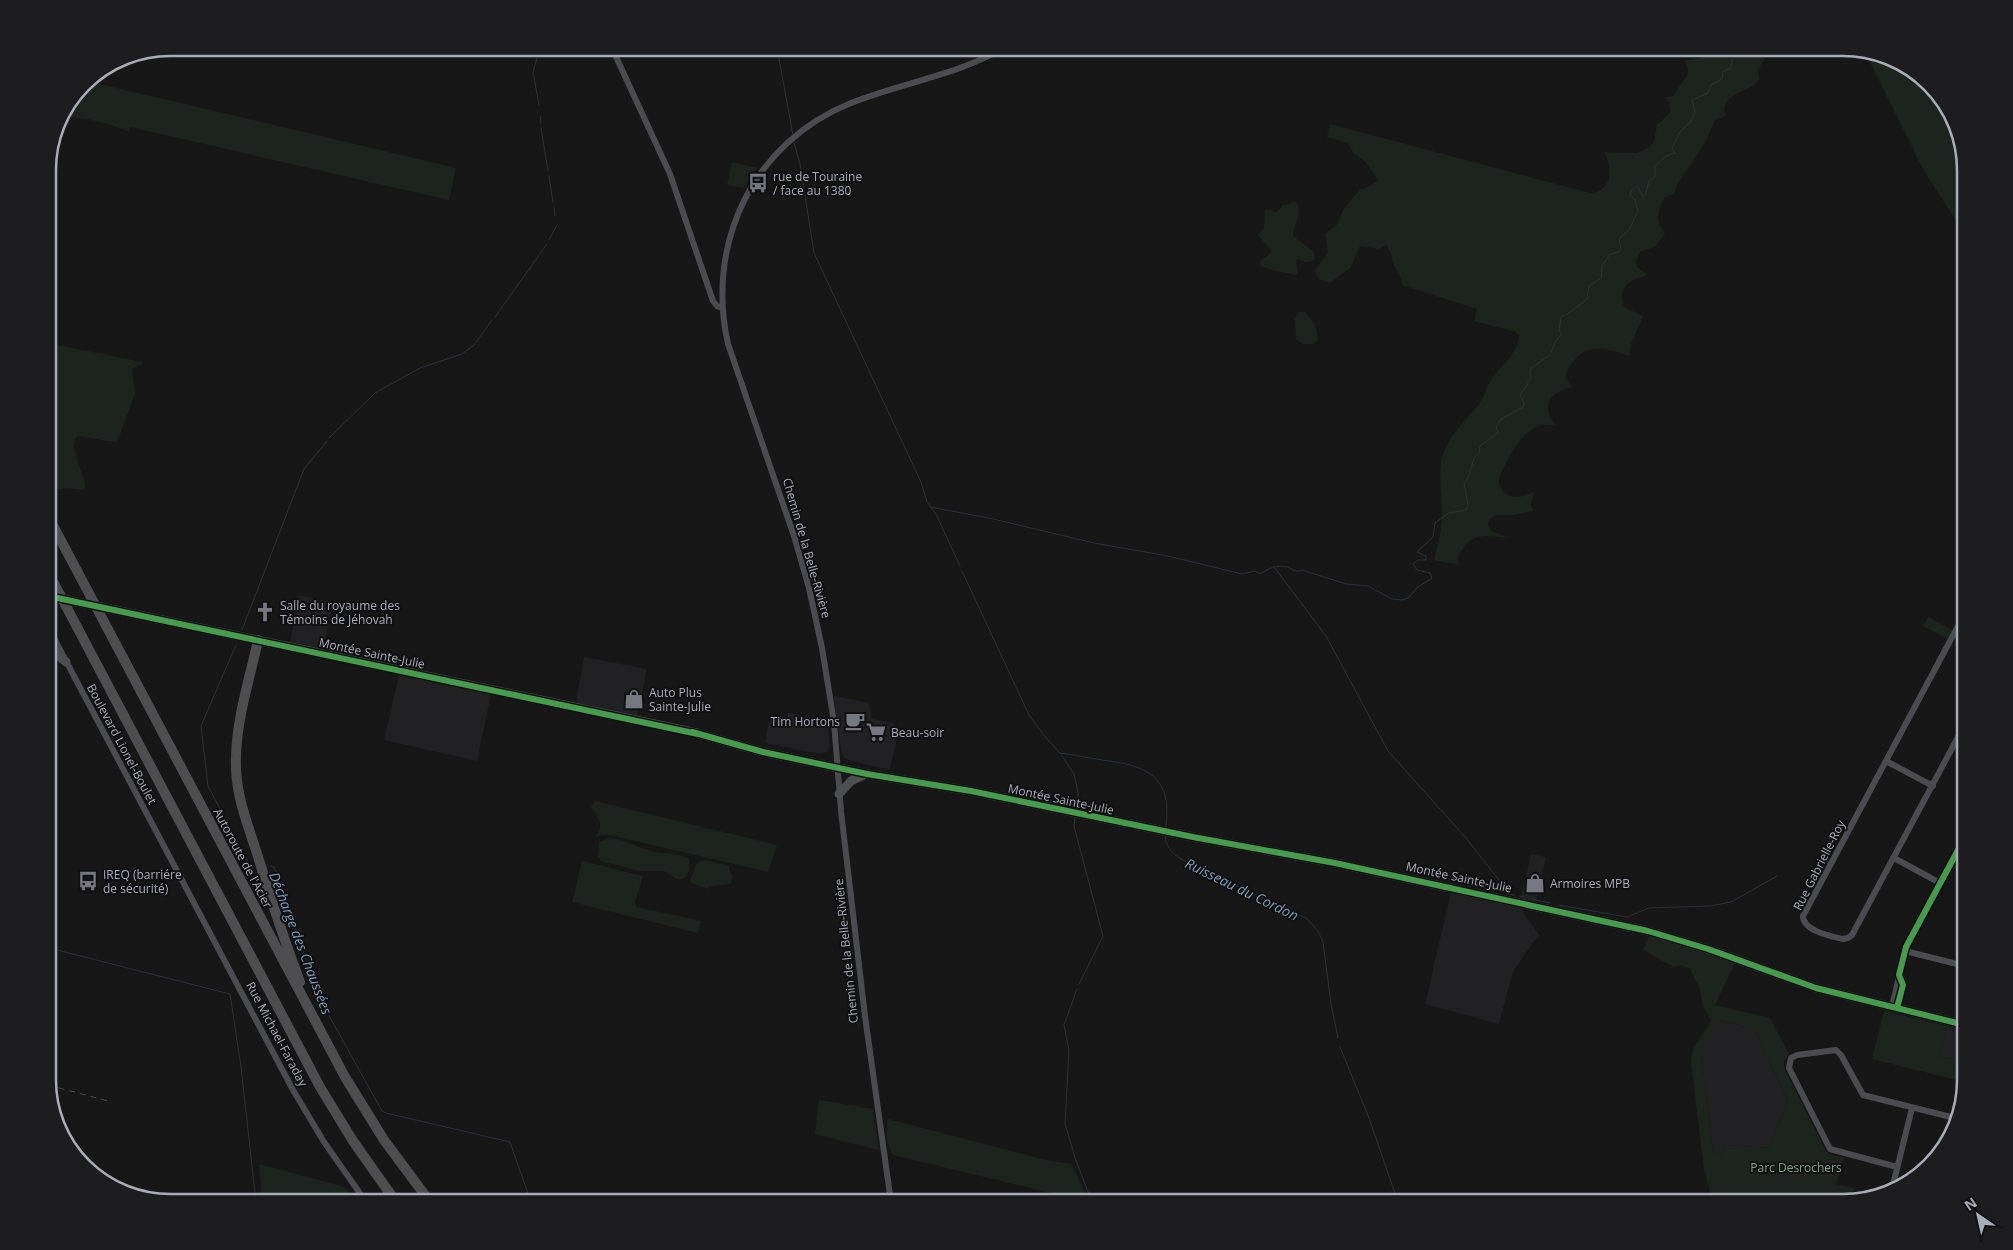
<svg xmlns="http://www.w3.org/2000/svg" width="2013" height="1250" font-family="'Open Sans',sans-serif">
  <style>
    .built { fill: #212123 }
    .green { fill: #1d241e; fill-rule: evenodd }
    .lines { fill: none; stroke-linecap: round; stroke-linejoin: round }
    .stream { stroke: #2a3239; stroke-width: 1 }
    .minor { stroke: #4b4c50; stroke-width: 6 }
    .major { stroke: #4d4f52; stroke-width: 9 }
    .highway { stroke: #4e4e51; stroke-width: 10 }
    .rail { stroke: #4b4c4f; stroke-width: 1; stroke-dasharray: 6 5; stroke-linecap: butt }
    .major-bridge { stroke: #4d4f52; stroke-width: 9 }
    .cycleway-casing { stroke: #111113; stroke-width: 9 }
    .cycleway { stroke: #469c4c; stroke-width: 6 }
    .labels { text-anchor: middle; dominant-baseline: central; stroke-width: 4; stroke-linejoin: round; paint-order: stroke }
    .poi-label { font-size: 12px; fill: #a8adb8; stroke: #111113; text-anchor: start }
    .street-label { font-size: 12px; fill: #a8adb8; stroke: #111113 }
    .park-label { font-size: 12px; fill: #7fa381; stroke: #111113 }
    .water-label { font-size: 14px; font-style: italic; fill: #7f9bb3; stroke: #111113 }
    .rim { fill: none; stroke: #a8adb8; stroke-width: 2.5 }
  </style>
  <rect width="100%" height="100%" fill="#171717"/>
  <path class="built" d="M299,595l34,8 -10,47 -33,-7z
    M584,657l63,12 -10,47 -61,-13z
    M399,674l92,20 -14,67 -93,-21z
    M834,696l35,7 3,16 22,4 2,20 -6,27 -39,-9 -7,-3 -3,-8z
    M788,713l39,7 3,26 -3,6 -7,2 -55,-11 5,-26 16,4z
    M1531,854l15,3 -10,45 -15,-4z
    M1451,892l73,16 -1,4 17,24 -5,4 -22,31 -14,53 -74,-20z
    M1718,1020l36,9 34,72 -19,47 -43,-3 -5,11 -8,-4 -12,-100v-4z
    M1947,1026l18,5v31l-26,-6z"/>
  <path class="green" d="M1717,48h54l-13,22 1,11c-12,11 -30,11 -35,28l2,5 -2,3 -9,3 -10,23 -28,42 -3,9 -9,3c-7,12 -11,25 0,36l-10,14 -15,5 -4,9 1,6 10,8c-17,5 -30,11 -23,32l19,9 -12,28 -2,12c-29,-11 -49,-13 -63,18l1,6 6,7c-24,5 -33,18 -17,39 -26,-8 -42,21 -51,39 -2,4 -5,9 -6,14 -1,9 7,18 16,18 7,0 13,-3 19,-5l-3,12 2,7 -19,4h-19l-6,6 -1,4 3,6 18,7c-19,-2 -36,-7 -47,12 -4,5 -5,9 -4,15l-24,-5c4,-15 8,-30 8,-46 1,-23 -7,-45 4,-67 8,-17 22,-29 33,-43 6,-9 8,-19 14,-27 10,-13 25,-24 26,-42l-5,-4 -40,-10 3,-12 -75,-24c-1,-9 -4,-12 -8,-20 -4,-8 0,-10 -8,-20l-7,4 -19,-3 -9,21 -21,16 -11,-4 -4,-8 13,-19 -3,-18 12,-9 6,-15 17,-21h5l13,-9 -13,-19 -11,-7 -6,-11 -21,-6 3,-13 260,69c23,-2 23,-24 14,-41l33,1 13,-6 4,-5 3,-17 13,-12 -1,-11 -4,-5 8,-1 14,-20 1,-7 -3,-8 23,-5z
    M1866,54l38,10 45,45 16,53v72l-41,-63z
    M87,81l369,87 -7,32 -319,-73 -1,5c-10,-6 -60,-21 -69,-12 -7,7 -4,23 -9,29l6,-26 27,-40z
    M732,162l25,6 -14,20 -16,-3z
    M1293,202l4,1c6,11 -4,22 -4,33l21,16 1,6c-5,6 -11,4 -17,1l-2,3 2,9 -1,4c-9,-2 -28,-5 -36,-9l-1,-3 2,-4 7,-4 2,-5 -13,-15 6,-7 1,-18 4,-1 7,4 6,-7z
    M1298,312h7l10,12 3,15 -4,5h-11l-7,-5 -1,-20z
    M48,343l94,19v3l-10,4 3,25 -17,46 -3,2 -38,-6 -2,2 -1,11 11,34v6l-3,1 -13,-2 -15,2 -6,-11z
    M1928,617l25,13 -5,9 -25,-13z
    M595,801l182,44 -9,27 -154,-36 -10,-1 -9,2c10,-10 3,-20 -4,-30z
    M609,838c15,1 27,8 41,13 13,4 26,0 39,8v11l-3,7 -5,2 -6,-1 -11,-7h-25l-38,-10 -3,-5 1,-14z
    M704,860l25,6v3l4,9 -3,6 -21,2 -1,3 -16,-6 -2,-3 7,-17z
    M582,861l61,15 -8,26 2,5 64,14 -3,12 -126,-31z
    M1649,936l28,7 58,20 -20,42 55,13 19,36 -5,7v7l41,81 4,5 15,4 -8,26 18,4 -3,13 -8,1h-130l-9,-32 -13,-108c1,-18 12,-26 20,-41l-7,-13 -4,-18 -10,-21 -9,-4 -7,2 -31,-17zM1719,1020l35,9 34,72 -19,47 -43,-3 -5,11 -8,-4 -12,-100v-4z
    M1884,1011l63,15 -8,30 26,6v20l-93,-23z
    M819,1100l54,9 6,41 -64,-16z
    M888,1119l162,42 22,3 17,38 -196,-47c-6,-10 -8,-26 -5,-36z
    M259,1164l86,23 11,15h-94z"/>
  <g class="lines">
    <path class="stream" d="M777,48l16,87
      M539,105l-6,-33 7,-24
      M540,116l1,7
      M541,128l7,43
      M794,142l6,22 14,89 107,229 6,20 9,12 24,52
      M549,176l4,26
      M554,208l1,8
      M549,240l8,-15
      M495,317l52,-73
      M329,438l46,-45 45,-25 42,-14 12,-9 18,-25
      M930,507l59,11 105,25 74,13 74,18 13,-3 5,3c8,-5 16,-10 27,-7 6,2 8,6 15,3l44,14 22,2 24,13 10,1 6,-2 10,-11 14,-9 -2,-5 -13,-3 -4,-6 4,-4h9v-4l-9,-4 16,-15 2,-14 14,-10 17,-3 2,-5 -4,-22 4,-5 6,-20 5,-5 1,-7 18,-13 -2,-7 5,-7 22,-12 1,-4 -4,-8 10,-15v-11l20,-14 6,-15 6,-6 -3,-3 2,-14c10,-4 17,-11 26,-18l2,-13 12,-8 1,-12 8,-12 9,-2 2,-4 -2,-7 1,-3 9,-8 9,-19 -3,-11 -5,-5 2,-6 5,-2 2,1 3,8h3l4,-15 6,-5v-10l11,-10 9,-3 -3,-5 8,-16 11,-11 4,-9 -3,-12 16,-7 3,-8 11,-6 1,-7 8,-4 1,-8 3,-4 -2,-5 13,-1 4,-2
      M1274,567l52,69 62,115 78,87 44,56 4,1
      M962,571l67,144 18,24 13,14 14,21 4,18v17
      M242,630l62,-161 23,-28
      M236,645l-35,81 7,60 43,81 2,1
      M1060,753c15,2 28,5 43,7 23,4 51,6 61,32 4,11 3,24 2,35
      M1075,817l-1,9 29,110 -24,48
      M1165,836c1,13 10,20 21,26l120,56c8,7 13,14 17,24l8,62 7,34
      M270,866l4,1 5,11 31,94 12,31 60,108 4,2 124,29 21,60
      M1519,896l5,1
      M1531,899l20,4
      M1558,905l69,12 22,-9 61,-2 21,-4 46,-26
      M49,948l181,46 11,73 15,135
      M1077,989l-13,36 5,25 -4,73 10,35 17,44
      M1340,1047l29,71 29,84"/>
    <path class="minor" d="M612,48l58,126 43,127 4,5 5,2
      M1965,613l-162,303c0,15 28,20 40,23l5,-1 4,-3 113,-211
      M48,627l245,463 31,52 42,60
      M1886,761l47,25
      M1894,858l46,25
      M1905,951l60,15
      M1892,1007l14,-60 59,-110
      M1897,1167l-67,-18 -41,-81 2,-10 6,-3 39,-5 5,5 22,40 92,23
      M1892,1189l20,-81
      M891,1202l-26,-186 -24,-205 -7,-89 -12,-74 -13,-60 -15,-52 -66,-192c-23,-102 26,-202 123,-241 50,-20 106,-28 153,-55"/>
    <path class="major" d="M115,610l582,123
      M48,647l18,15
      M692,732l71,20 104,22 104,17 222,46 142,26 313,68 60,18 108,39 149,37
      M839,794l12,-13 15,-7"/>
    <path class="highway" d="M48,516l297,561 39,63 46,62
      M48,572l272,515 33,54 43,61
      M258,640c-8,38 -21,77 -22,116 -2,38 13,71 24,107 12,40 25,79 40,119"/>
    <path class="rail" d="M48,1085l64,17"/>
    <path class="major-bridge" d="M48,596l67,14"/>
    <defs>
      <path id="cycleway" d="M48,596l650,138
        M692,732l71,20 104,22 104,17 222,46 142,26 313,68 60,18 108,39 149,37
        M1897,1008l6,-23 -4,-10 7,-28 59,-110"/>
    </defs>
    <use href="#cycleway" class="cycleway-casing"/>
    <use href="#cycleway" class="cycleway"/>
  </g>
  <defs>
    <symbol id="bus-bare" viewBox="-9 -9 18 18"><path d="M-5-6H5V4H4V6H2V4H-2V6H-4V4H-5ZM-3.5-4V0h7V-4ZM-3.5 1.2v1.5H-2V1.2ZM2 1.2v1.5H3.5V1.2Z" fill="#757880" stroke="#111113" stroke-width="2.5" paint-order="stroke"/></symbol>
    <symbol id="church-bare" viewBox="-9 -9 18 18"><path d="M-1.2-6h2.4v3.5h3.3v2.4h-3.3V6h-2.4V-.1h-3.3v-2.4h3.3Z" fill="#757880" stroke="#111113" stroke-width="2.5" paint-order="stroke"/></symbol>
    <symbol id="shop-bare" viewBox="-9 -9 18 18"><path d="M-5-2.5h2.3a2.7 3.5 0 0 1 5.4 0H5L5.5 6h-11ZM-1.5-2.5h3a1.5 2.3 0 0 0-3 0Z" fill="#757880" stroke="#111113" stroke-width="2.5" paint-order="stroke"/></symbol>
    <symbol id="cafe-bare" viewBox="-9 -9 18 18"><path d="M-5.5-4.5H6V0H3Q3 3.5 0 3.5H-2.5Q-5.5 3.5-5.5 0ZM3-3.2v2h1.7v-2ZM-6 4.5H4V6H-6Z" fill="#757880" stroke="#111113" stroke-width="2.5" paint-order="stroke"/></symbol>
    <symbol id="supermarket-bare" viewBox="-9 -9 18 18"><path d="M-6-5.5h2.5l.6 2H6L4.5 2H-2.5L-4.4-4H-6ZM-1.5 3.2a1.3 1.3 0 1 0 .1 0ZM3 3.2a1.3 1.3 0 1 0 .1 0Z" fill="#757880" stroke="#111113" stroke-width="2.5" paint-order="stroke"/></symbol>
  </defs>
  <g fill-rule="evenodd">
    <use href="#bus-bare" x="744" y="169" width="28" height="28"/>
    <use href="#church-bare" x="251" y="598" width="28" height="28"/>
    <use href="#shop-bare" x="620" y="685" width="28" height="28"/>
    <use href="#cafe-bare" x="841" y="707" width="28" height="28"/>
    <use href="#supermarket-bare" x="862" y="718" width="28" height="28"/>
    <use href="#bus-bare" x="74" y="867" width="28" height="28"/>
    <use href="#shop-bare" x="1521" y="869" width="28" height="28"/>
  </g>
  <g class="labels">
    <g class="poi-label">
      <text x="773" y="176">rue de Touraine<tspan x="773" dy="14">/ face au 1380</tspan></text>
      <text x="280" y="605">Salle du royaume des<tspan x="280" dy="14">Témoins de Jéhovah</tspan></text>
      <text x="649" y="692">Auto Plus<tspan x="649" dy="14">Sainte-Julie</tspan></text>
      <text x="840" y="721" text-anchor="end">Tim Hortons</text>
      <text x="891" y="732">Beau-soir</text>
      <text x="103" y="874">IREQ (barriére<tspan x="103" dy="14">de sécurité)</tspan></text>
      <text x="1550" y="883">Armoires MPB</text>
    </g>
    <g class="street-label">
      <text transform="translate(807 548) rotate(74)">Chemin de la Belle-Rivière</text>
      <text transform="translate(372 653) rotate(12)">Montée Sainte-Julie</text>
      <text transform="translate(122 744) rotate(62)">Boulevard Lionel-Boulet</text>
      <text transform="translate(1061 799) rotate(12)">Montée Sainte-Julie</text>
      <text transform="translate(243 858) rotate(62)">Autoroute de l'Acier</text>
      <text transform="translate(1819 865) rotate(-63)">Rue Gabrielle-Roy</text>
      <text transform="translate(1459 877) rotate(12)">Montée Sainte-Julie</text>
      <text transform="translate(846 951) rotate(-96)">Chemin de la Belle-Rivière</text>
      <text transform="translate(277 1034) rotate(62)">Rue Michael-Faraday</text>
    </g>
    <g class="park-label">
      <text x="1796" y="1167">Parc Desrochers</text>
    </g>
    <g class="water-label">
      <text transform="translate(1242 889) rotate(26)">Ruisseau du Cordon</text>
      <text transform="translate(301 943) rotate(69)">Décharge des Chaussées</text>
    </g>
  </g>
  <path d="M0 0H2013V1250H0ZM170 56H1843A114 114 0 0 1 1957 170V1080A114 114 0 0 1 1843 1194H170A114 114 0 0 1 56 1080V170A114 114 0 0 1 170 56Z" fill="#1d1d20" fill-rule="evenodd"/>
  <path class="rim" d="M170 56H1843A114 114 0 0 1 1957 170V1080A114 114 0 0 1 1843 1194H170A114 114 0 0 1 56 1080V170A114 114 0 0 1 170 56Z"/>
  <g transform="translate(1978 1215) rotate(326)" stroke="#111113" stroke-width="4" paint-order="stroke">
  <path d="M0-4L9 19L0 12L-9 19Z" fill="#a8adb8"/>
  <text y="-8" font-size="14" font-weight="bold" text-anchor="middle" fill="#a8adb8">N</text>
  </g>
</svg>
